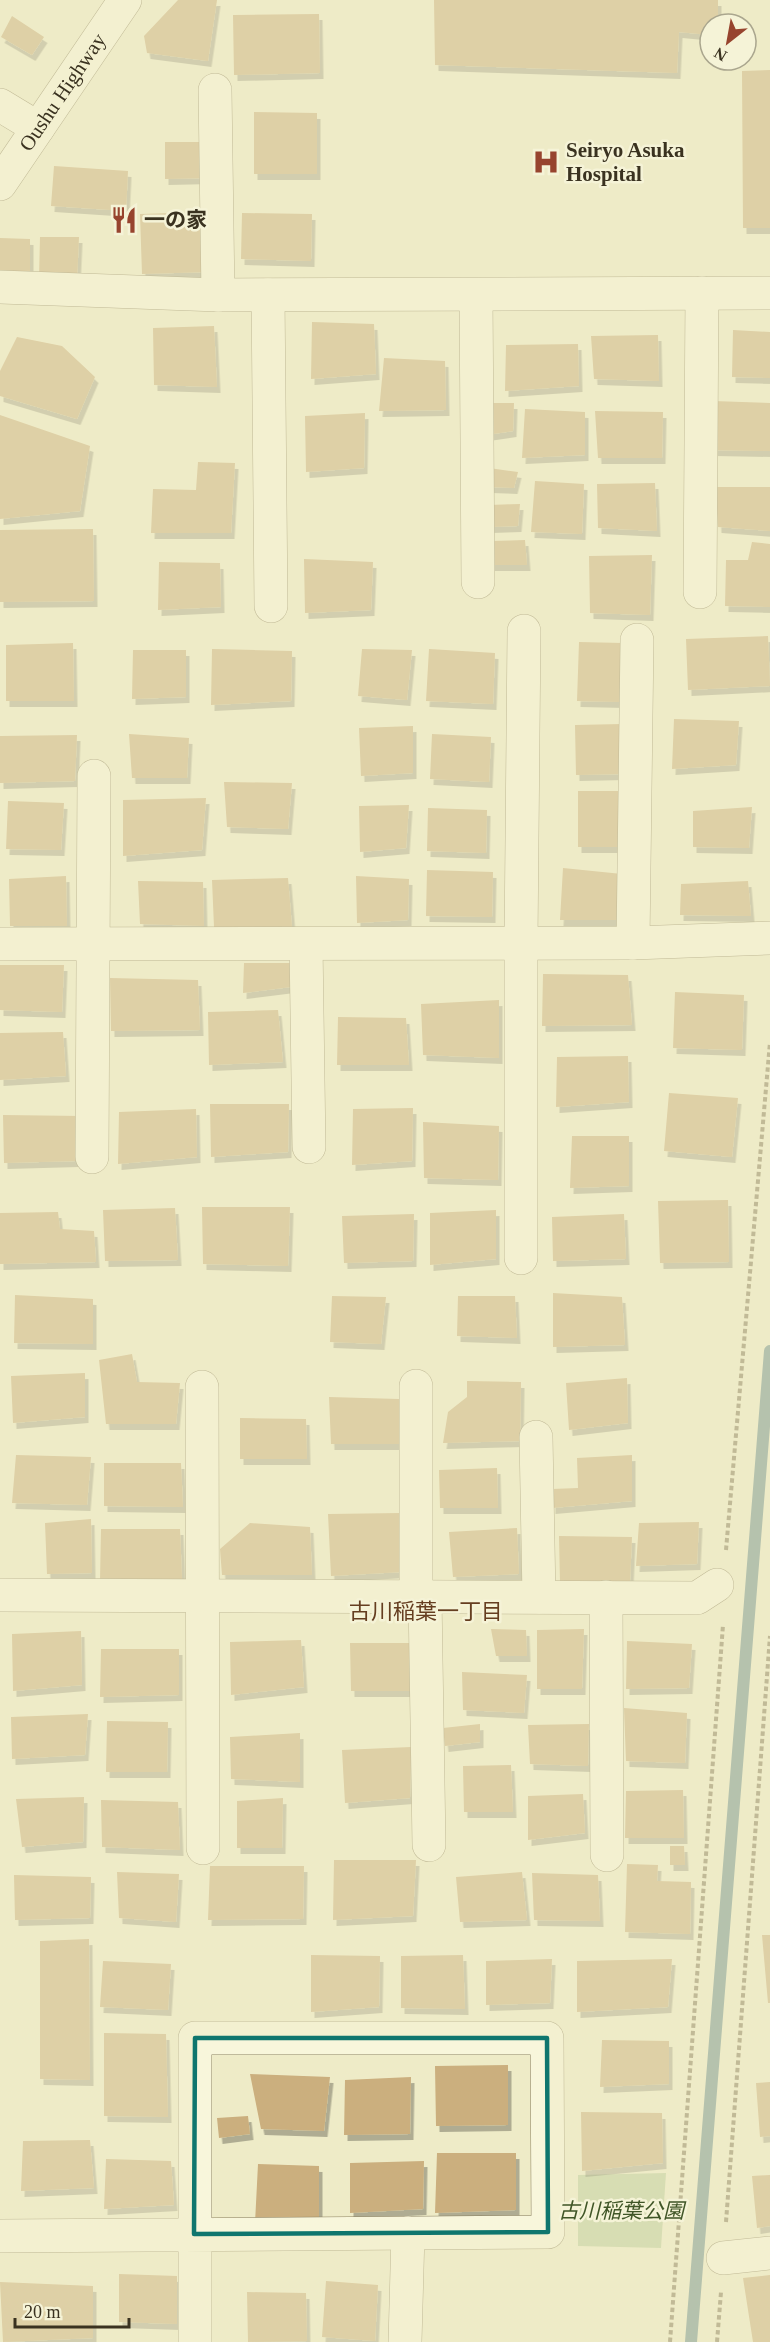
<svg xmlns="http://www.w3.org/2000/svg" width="770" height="2342" font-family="'Times New Roman','Noto Sans JP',serif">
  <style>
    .green { fill: #bbcc9b }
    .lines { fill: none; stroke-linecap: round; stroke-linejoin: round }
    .stream { stroke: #6f908f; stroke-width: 12 }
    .building { fill: #cbaf7e; filter: url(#shadow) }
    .minor-casing { stroke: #897e5d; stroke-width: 34 }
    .path { stroke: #897e5d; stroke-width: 4; stroke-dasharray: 4.5 3; stroke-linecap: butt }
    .minor { stroke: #f8f6db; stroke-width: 33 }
    .marked { fill: none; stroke: #0f766e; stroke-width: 4.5; stroke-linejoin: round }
    .labels { text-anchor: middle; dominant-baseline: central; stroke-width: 5; stroke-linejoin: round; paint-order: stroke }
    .street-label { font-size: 21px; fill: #3a3220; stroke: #f5f3d7 }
    .poi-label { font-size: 21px; font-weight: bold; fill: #3a3220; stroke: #f5f3d7; text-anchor: start }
    .park-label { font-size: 21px; font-style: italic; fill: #405627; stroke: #f5f3d7 }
    .neighbourhood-label { font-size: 22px; fill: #653e20; stroke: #f5f3d7 }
  </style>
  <defs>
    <filter id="shadow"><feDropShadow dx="3.5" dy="6" stdDeviation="0" flood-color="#0004"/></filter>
  </defs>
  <rect width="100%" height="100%" fill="#eeebc7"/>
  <path class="green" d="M666,2173l-5,75 -83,-2v-71z"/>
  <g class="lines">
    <path class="stream" d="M691,2342l79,-991"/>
  </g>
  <path class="building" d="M178,0h39l-9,61 -61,-8 -3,-17z
    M434,0h284v24h-8v11l-31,-3 -2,41 -242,-8z
    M319,14l1,59 -86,2 -1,-60z
    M12,16l32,21 -12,18 -31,-18z
    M770,70v158h-27l-1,-157z
    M254,112l63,1v61h-63z
    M165,142h43l1,36 -44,1z
    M54,166l74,5 -2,40 -75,-5z
    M204,212l3,60 -65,2 -2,-60z
    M242,213l70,1 -1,47 -70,-2z
    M40,237h39l-2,43 -38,-1z
    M0,238l30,1v38l-30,-1z
    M312,322l62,2 2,50 -65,5z
    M214,326l3,61 -63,-2 -1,-57z
    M733,330l37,2v46l-38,-1z
    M658,335l1,46 -65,-2 -3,-43z
    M17,337l45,9 33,31 -18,42 -77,-23v-25z
    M578,344l1,42 -74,5 1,-46z
    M384,358l61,3 1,49 -67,1z
    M713,401l57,2v48l-59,-1z
    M486,403h28l-1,28 -27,4z
    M525,409l60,3v43l-63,3z
    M595,411l68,1 -1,46h-64z
    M365,413l-1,55 -58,4 -1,-56z
    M0,415l90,31 -10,65 -80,8z
    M198,462l37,1 -4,70h-80l2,-44 43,1z
    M489,468l29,4 -4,16 -26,-1z
    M535,481l49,3 -2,50 -51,-2z
    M655,483l2,48 -59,-3 -1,-44z
    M716,487h54v44l-52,-4z
    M520,504l-2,22 -29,1v-22z
    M93,529l1,72 -94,1v-72z
    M525,540l2,25h-37l1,-24z
    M752,542l18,2v63l-45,-1 1,-46h22z
    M652,555l-2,60 -60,-2 -1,-57z
    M304,559l69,3 -2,48 -66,3z
    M159,562l61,1 1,44 -63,3z
    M768,636l2,50 -82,4 -2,-51z
    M579,642l44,1 -2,59 -44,-1z
    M73,643l1,58h-68v-56z
    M212,649l80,2 -1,50 -80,4z
    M362,649l50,1 -5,50 -49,-4z
    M429,649l66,4 -2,51 -67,-3z
    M133,650h53v47l-54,2z
    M674,719l65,2 -3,44 -64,4z
    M622,724l1,50 -47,1 -1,-50z
    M413,726v47l-52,3 -2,-48z
    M129,734l60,4 -2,40h-55z
    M432,734l59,3 -2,45 -59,-3z
    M77,735l-2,46 -75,2v-47z
    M224,782l68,1 -4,46 -61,-2z
    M578,791h45v56h-45z
    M206,798l-4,52 -79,6v-56z
    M8,801l56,2 -3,47 -55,-1z
    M409,805l-3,43 -46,4 -1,-46z
    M752,807l-3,41 -56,-1v-36z
    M428,808l59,2 -1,43 -59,-2z
    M563,868l59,6 -1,46h-61z
    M427,870l66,2 -1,45 -66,-1z
    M66,876l1,50h-57l-1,-47z
    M356,876l53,3 -1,41 -51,3z
    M288,878l4,49h-78l-2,-47z
    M138,881l65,1 1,44 -64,-2z
    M748,881l3,35 -71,-1 1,-31z
    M244,963h46l1,24 -48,6z
    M0,965h64l-2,47 -62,-2z
    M543,974l85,1 4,50 -90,1z
    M110,978l88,2 2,50 -89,1z
    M675,992l69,3 -2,55 -69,-2z
    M499,1000v58l-76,-3 -2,-51z
    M278,1010l5,52 -74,3 -1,-53z
    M338,1017l68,1 3,47h-72z
    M63,1032l3,44 -66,4v-47z
    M628,1056l1,46 -73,5 1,-50z
    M669,1093l69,5 -6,59 -68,-6z
    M210,1104h79l-1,48 -77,5z
    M413,1108l-1,53 -60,4 1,-56z
    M196,1109l1,48 -79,7 1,-52z
    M3,1115l79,1 -6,45 -72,2z
    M423,1122l76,4 -1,54 -74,-2z
    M572,1136h57v50l-59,2z
    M728,1200l1,62 -69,1 -2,-62z
    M202,1207h88l-2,59 -85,-2z
    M175,1208l3,52 -73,1 -2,-51z
    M496,1210v49l-66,6v-52z
    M58,1212l2,17 34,2 2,31 -96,2v-51z
    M414,1214l-1,47 -69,2 -2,-47z
    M624,1214l2,45 -73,2 -1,-44z
    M553,1293l69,4 3,48 -72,2z
    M15,1295l78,4v45l-79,-1z
    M332,1296l54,1 -5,47 -51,-2z
    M458,1296h57l2,42 -60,-2z
    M132,1354l5,28 43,1 -4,41h-70l-7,-64z
    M85,1373v44l-72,6 -2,-47z
    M627,1378l1,45 -59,7 -3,-47z
    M467,1381l54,1 -1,59 -77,2 5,-31 19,-15z
    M329,1397l70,2v45h-68z
    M240,1418l66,1 1,40h-67z
    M16,1455l75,2 -4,48 -75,-2z
    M632,1455v46l-80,7v-19l26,-1 -1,-30z
    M104,1463h77l2,44 -79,-1z
    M497,1468l1,40h-58l-1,-38z
    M401,1513l1,59 -71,4 -3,-62z
    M91,1519l1,54 -45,1 -2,-51z
    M699,1522l-2,42 -61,2 3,-43z
    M250,1523l60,4 2,48h-90l-2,-26z
    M517,1528l2,46 -66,3 -4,-45z
    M101,1529h79l2,50 -82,2z
    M559,1536l73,1 -2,44 -70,2z
    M491,1629l35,1 1,26h-31z
    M584,1629l-2,60h-45v-59z
    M81,1631l1,54 -69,6 -1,-57z
    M301,1640l3,47 -73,8 -1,-53z
    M627,1641l65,3 -3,44 -63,1z
    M350,1643h63l2,48h-64z
    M101,1649h78v46l-79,2z
    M462,1672l65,3 -3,38 -61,-3z
    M624,1708l63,5 -2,50 -59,-2z
    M88,1714l-3,41 -73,4 -1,-42z
    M107,1721l61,1 -1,50h-61z
    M480,1724v18l-35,4 -2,-18z
    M589,1724l-1,42 -58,-2 -2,-39z
    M300,1733v49l-69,-3 -1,-42z
    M411,1747l-1,51 -65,5 -3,-53z
    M511,1765l2,47h-49l-1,-46z
    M683,1790l1,48h-59l1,-47z
    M583,1794l2,39 -57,7v-44z
    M84,1797l-1,45 -61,5 -6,-48z
    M283,1798l-1,50h-45v-47z
    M101,1800l77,2 2,48 -78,-3z
    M670,1846h14l1,19h-15z
    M334,1860h82l-3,56 -80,4z
    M627,1864l31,1 -1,16 34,1 -1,52 -65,-2z
    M210,1866h94l-1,53 -95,1z
    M117,1872l62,2 -3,48 -57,-4z
    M522,1872l5,48 -67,2 -4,-45z
    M532,1873l66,2 2,46 -66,-1z
    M14,1875l77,2 -1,41 -75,2z
    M762,1935h8v68h-2z
    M89,1939l1,141 -50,-1v-138z
    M311,1955l69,1 -1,51 -68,5z
    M463,1955l2,54 -64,-1v-52z
    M552,1959l-2,44 -64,2v-44z
    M672,1959l-4,48 -91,5v-51z
    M103,1961l68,3 -3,46 -68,-3z
    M104,2033l62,1 2,83 -64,-1z
    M602,2040l67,1v43l-69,3z
    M508,2065v60l-72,1 -1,-60z
    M250,2074l80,3 -6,54 -63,-2z
    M411,2077l-1,57 -66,1 1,-55z
    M770,2082v54l-10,1 -4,-54z
    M581,2112l81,1 1,50 -81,8z
    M248,2116l2,18 -31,4 -2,-20z
    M90,2140l4,48 -73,3 2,-50z
    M437,2153h79v57l-81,3z
    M106,2159l65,2 3,44 -70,4z
    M424,2161l-1,48 -73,4v-50z
    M258,2164l61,2v55l-64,2z
    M770,2175v51l-13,2 -5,-52z
    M119,2274l58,2v48l-58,-2z
    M770,2275v67h-17l-10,-64z
    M326,2281l52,4 -3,56 -53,-4z
    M0,2282l93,4v52l-90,4z
    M247,2292l59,1 1,48 -59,1z"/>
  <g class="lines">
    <defs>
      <g id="minor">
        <path d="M215,90l3,205"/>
        <path d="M0,105l38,23"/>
        <path id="s1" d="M0,184l125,-184"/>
        <path d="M0,287l218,8 552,-2"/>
        <path d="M268,295l3,311"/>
        <path d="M476,295l2,287"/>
        <path d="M700,592l2,-299"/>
        <path d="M633,943l4,-303"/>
        <path d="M0,944l633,-1 137,-5"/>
        <path d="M306,944l3,203"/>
        <path d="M92,1157l2,-381"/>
        <path d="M521,1258v-315l3,-312"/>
        <path d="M416,1386v211"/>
        <path d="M202,1387l1,461"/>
        <path d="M536,1437l3,160"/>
        <path d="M0,1595l697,3 20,-13"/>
        <path d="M425,1597l4,248"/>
        <path d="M606,1597l1,258"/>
        <path d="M0,2236l548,-4 -1,-194h-352v304"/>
        <path d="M723,2258l47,-5"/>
        <path d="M405,2342l3,-109"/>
      </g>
    </defs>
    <use href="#minor" class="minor-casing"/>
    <path class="path" d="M726,1550l44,-508
      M726,2222l44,-586
      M670,2342l53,-717
      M717,2342l4,-50"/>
    <use href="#minor" class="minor"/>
  </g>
  <path d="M0 0H770V2342H0ZM195,2038h352l1,194 -354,2z" fill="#eeebc7" fill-opacity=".55" fill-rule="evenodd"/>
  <path class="marked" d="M195,2038h352l1,194 -354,2z"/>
  <defs>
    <symbol id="hospital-bare" viewBox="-9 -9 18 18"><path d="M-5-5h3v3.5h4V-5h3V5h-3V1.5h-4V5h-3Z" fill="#97442e" stroke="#f5f3d7" stroke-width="2.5" paint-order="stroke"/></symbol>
    <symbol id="restaurant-bare" viewBox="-9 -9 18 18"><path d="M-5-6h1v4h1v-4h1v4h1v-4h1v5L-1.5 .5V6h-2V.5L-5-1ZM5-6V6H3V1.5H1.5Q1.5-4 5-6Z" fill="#97442e" stroke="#f5f3d7" stroke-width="2.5" paint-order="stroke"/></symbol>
  </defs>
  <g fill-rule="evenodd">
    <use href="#hospital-bare" x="527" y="143" width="38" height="38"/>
    <use href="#restaurant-bare" x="105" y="201" width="38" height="38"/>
  </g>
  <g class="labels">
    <g class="street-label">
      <text stroke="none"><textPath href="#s1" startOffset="111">Oushu Highway</textPath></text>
    </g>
    <g class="poi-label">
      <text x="566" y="150">Seiryo Asuka<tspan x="566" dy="24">Hospital</tspan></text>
      <text x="144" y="220">一の家</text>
    </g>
    <g class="park-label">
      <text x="621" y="2211">古川稲葉公園</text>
    </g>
    <g class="neighbourhood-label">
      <text x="426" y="1611">古川稲葉一丁目</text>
    </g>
  </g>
  <g transform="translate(728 42) rotate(211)"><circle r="28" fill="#f5f3d7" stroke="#aaa68e" stroke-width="1.5"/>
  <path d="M0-4.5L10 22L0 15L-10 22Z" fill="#97442e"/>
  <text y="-9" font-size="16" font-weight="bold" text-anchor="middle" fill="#3a3220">N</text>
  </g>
  <path d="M15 2318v9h114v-9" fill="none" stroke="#3a3220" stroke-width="3"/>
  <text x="24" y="2318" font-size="18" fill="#3a3220" stroke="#f5f3d7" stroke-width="4.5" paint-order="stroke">20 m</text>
</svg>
